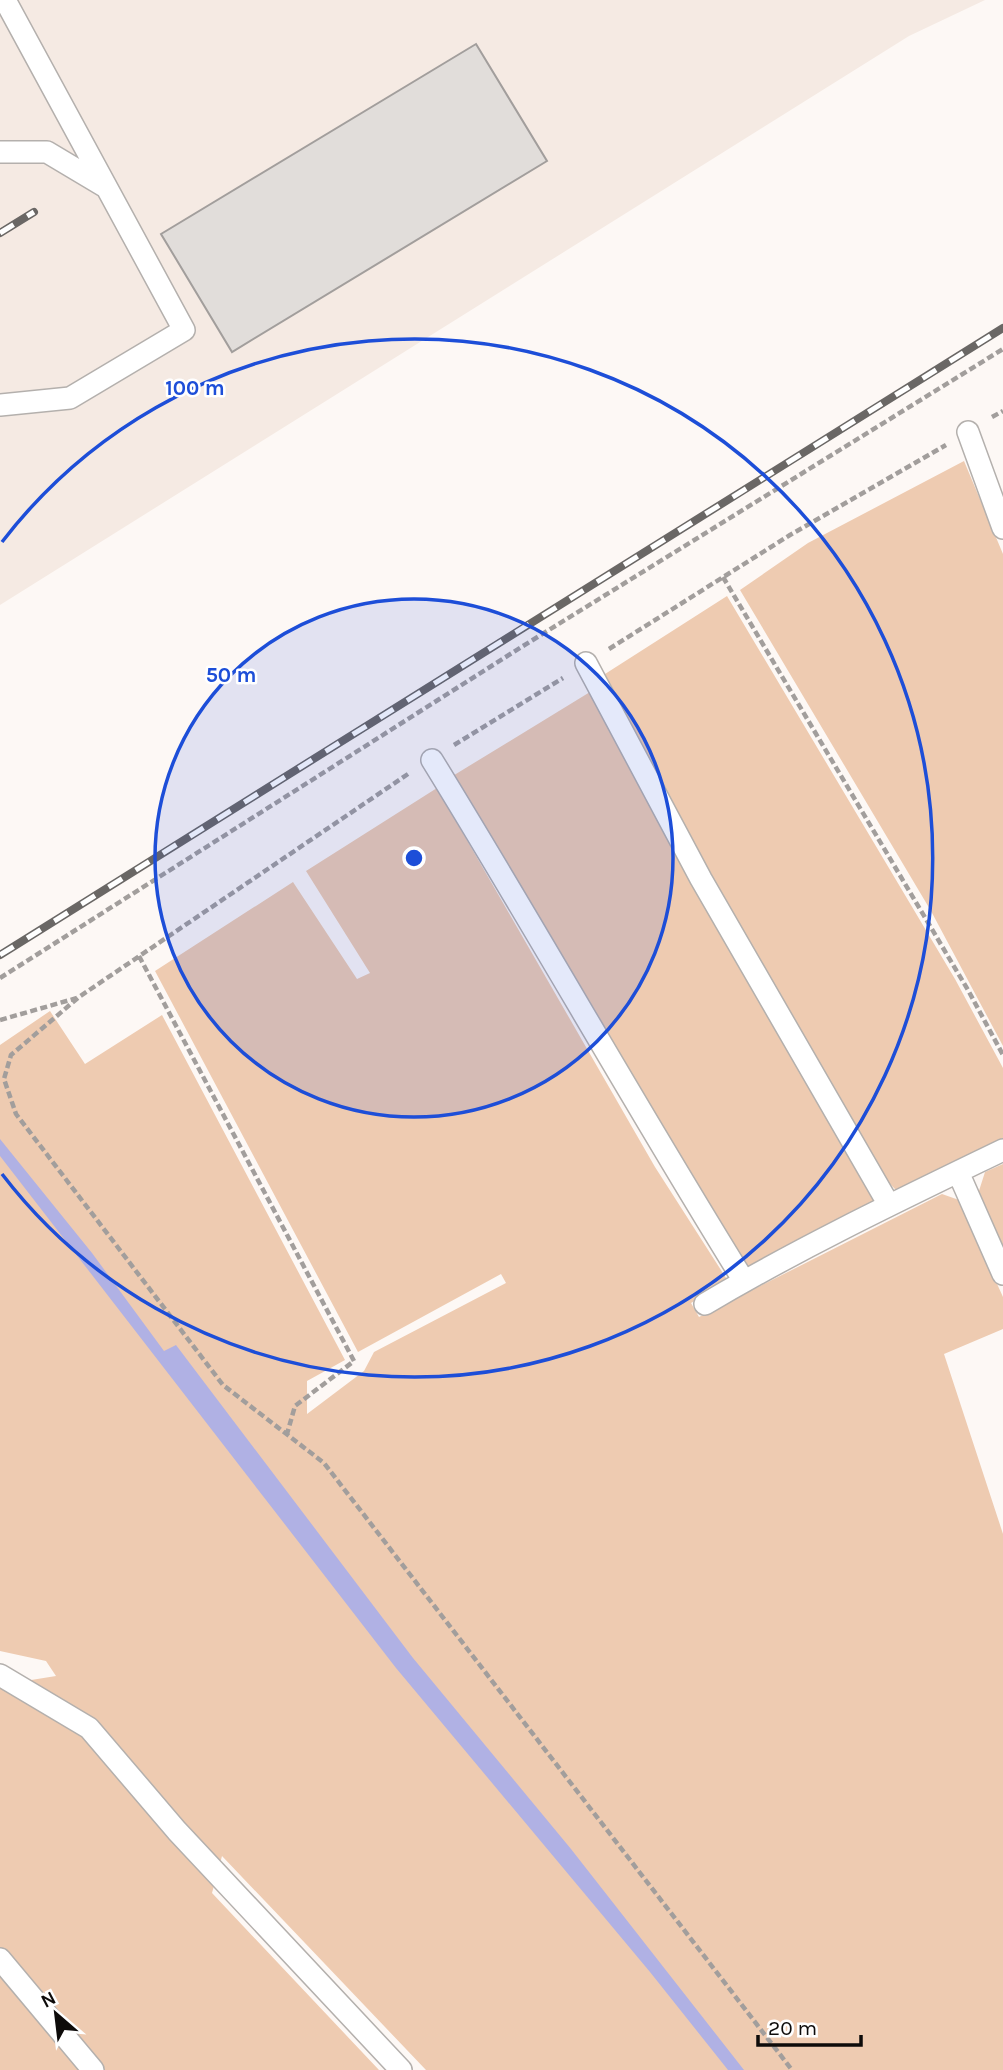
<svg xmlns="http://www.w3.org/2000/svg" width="1003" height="2070" font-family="Karla,sans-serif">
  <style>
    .built { fill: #f5eae3 }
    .green { fill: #eecbb1 }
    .water { fill: #b0b1e4 }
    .building { fill: #e1ddda; stroke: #a29e9c; stroke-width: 2 }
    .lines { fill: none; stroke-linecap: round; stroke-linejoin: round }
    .service-casing { stroke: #b4b0ad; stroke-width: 24 }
    .path { stroke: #a29e9c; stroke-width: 4.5; stroke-dasharray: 7 3.5; stroke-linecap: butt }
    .service { stroke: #fff; stroke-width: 21 }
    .rail-casing { stroke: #6a6765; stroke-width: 8 }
    .rail { stroke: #fff; stroke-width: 5; stroke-dasharray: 16; stroke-linecap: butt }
    .ring { fill: none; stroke: #1d4ed8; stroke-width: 3.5 }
    .centre { fill: #1d4ed8; stroke: #fff; stroke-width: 3.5 }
    .ring-label { font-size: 21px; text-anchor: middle; font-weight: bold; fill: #1d4ed8; stroke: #fff; stroke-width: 5; stroke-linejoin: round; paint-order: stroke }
  </style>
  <rect width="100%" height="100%" fill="#fdf8f5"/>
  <path class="built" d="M0,0h985l-76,36 -909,569z"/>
  <path class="green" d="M964,461l39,93v492l-72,-135 -191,-321 68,-47z
    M727,596l228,383 48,89v70l-107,52 -12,-12 -163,-285 -116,-219z
    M590,692l291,510 -137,70 -293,-495z
    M437,788l218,379 73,114 -37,22 8,14 243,-123 17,6 44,97v32l-59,25 59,180v536h-577l-204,-214 -10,37 167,177h-379v-385l56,-9 -10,-15 -46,-10v-606l50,-34 35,53 77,-49 183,345 -38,21v33l57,-43 10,-19 132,-69 -5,-9 -143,78 -203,-381 138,-89 64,97 13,-6 -64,-102z
    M1003,1164v88l-25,-58 7,-22z"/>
  <path class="water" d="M0,1139l92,114 72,98 12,-6 237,313 158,191 173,221h-16l-78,-98 -254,-304 -396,-512z"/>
  <path class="building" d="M476,44l71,117 -315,191 -71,-118z"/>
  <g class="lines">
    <defs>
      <path id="service" d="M0,152h47l57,34
        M0,405l70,-7 114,-68 -179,-330
        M968,432l35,96
        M586,663l115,216 188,326
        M432,760c106,172 205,349 312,521
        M958,1172l45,102
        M705,1304c96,-57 197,-105 298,-154
        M0,1675l89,53 88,103 224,239
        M0,1959l93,111"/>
    </defs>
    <use href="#service" class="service-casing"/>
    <path class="path" d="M992,417l11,-6
      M723,577l245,413 35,65
      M609,649l181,-114 156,-90
      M454,745l109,-67
      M408,774l-329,223 -68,58 -7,24 12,35 207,271 101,78 468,607
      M139,956l215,405 -59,45 -8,28
      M0,978l523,-332 480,-297
      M0,1020l77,-22"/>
    <use href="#service" class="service"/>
    <defs>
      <path id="rail" d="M0,233l34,-21
        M0,955l1003,-627"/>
    </defs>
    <use href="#rail" class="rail-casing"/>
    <use href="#rail" class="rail"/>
  </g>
  <circle cx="414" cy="858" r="259" fill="#1d4ed8" fill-opacity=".12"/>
  <g class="ring">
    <circle cx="414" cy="858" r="259"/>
    <path d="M2 542A519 519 0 1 1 2 1174"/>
  </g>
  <circle cx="414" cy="858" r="10" class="centre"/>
  <g class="ring-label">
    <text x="195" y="395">100 m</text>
    <text x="231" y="682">50 m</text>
  </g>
  <g transform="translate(56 2014) rotate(332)" stroke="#ffffff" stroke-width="5" paint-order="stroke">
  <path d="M0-5L12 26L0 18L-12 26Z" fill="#0d0b0a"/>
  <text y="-10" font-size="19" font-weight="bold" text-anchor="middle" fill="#0d0b0a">N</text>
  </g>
  <path d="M758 2035v10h103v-10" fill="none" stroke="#0d0b0a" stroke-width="3.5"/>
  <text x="768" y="2035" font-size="21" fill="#0d0b0a" stroke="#ffffff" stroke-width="5" paint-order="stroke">20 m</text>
</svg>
